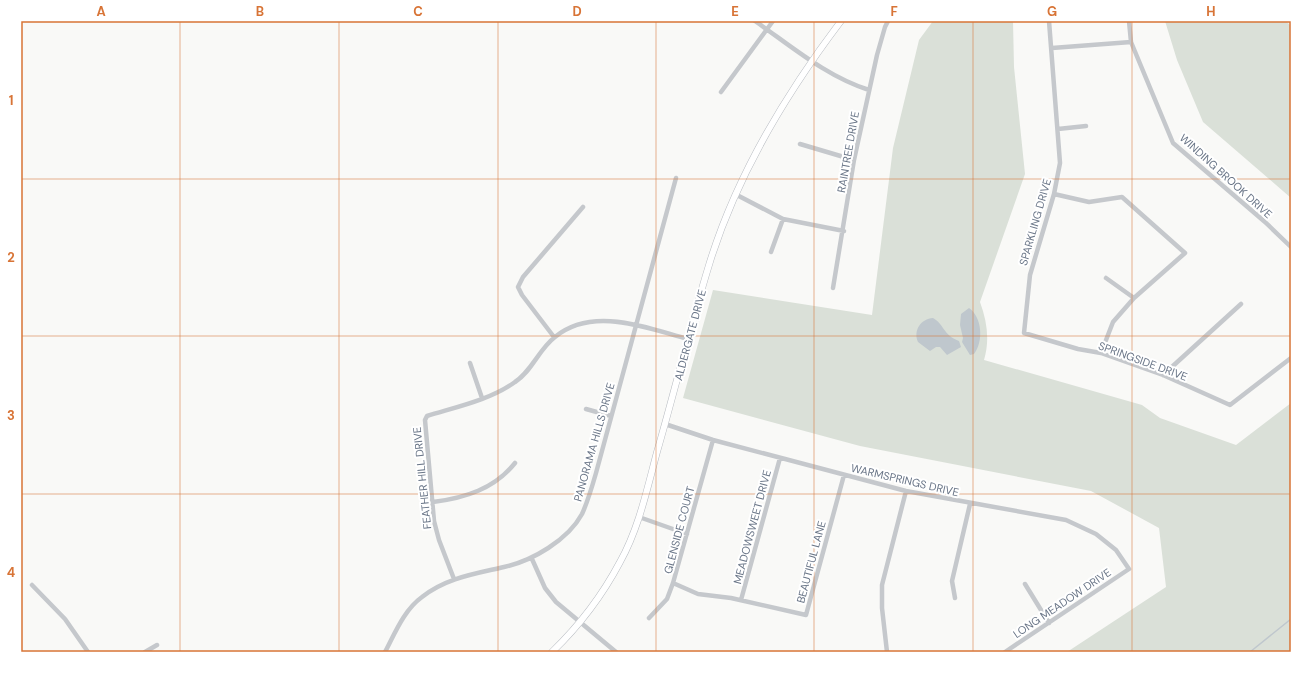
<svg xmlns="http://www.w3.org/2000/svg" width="1312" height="673" font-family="'DM Sans',sans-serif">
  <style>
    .grass { fill: #dae0d8 }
    .water { fill: #bfc7cd }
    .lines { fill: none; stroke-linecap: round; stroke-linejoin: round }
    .stream { stroke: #bfc7cd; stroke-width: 1.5 }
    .secondary-casing { stroke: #b7bbc1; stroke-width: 7 }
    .street { stroke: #c5c8cc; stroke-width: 4.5 }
    .secondary { stroke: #fff; stroke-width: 6 }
    .grid { fill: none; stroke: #d87436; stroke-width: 1; stroke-opacity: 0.55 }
    .labels { text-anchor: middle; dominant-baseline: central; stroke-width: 4; stroke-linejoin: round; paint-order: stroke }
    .street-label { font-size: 11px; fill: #697587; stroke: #fff }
    .neatline { fill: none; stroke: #d87436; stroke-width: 1.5 }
    .grid-label { font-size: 13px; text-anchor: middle; font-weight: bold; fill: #d87436 }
  </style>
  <rect width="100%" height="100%" fill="#f9f9f7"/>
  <path class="grass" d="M933,21h80l1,46 11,107 -45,128c7,19 10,38 4,58l158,45 18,13 76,27 55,-42v249h-224l99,-65 -7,-59 -68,-37 -231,-45 -177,-48 30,-108 159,25 21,-167 26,-108z
    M1165,21h121l5,5v172l-88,-76 -26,-62z"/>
  <path class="water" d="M969,308c13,9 15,33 5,46l-4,1 -8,-13 1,-4 -3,-13 1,-11z
    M933,318c11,6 10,17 26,23l2,6 -14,8 -7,-8h-4l-6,4 -12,-9c-5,-12 3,-23 15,-24z"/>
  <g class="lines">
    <path class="stream" d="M1250,652l41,-33"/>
    <defs>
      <path id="secondary" d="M552,652c28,-27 50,-56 68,-90 19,-34 27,-73 37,-110 18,-62 33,-125 52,-187 27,-89 76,-170 132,-244"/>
    </defs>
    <use href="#secondary" class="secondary-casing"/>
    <path class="street" d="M755,21c36,25 72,56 114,69
      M1049,21l11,142 -6,31 -24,81 -6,58 54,16 23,4 62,22 67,30 61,-47
      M1129,21l2,21 42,101 92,79 26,25
      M1052,48l79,-6
      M721,92l52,-71
      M1058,129l28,-3
      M800,144l54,16
      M735,194l48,25 61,12
      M1054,194l35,8 33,-5 63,56 -51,45 -21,24 -12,31
      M771,252l12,-33
      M1106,278l28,20
      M833,288l21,-128 23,-105 8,-28 3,-6
      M554,337l-32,-42 -4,-8 5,-10 60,-70
      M470,363l12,35
      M1163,375l78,-71
      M586,409l25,7
      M665,424l48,16 193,51 160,29 30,14 20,16 13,19 -124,83
      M433,502c32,-4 61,-13 82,-39
      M639,517l48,17
      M532,559l13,29 11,14 60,50
      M454,579l-15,-39 -5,-19 -9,-101 2,-4c29,-9 63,-16 88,-34 17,-11 24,-33 40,-45 38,-31 91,-9 133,2
      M673,583l25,11 33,4 75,17 38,-140
      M1025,584l24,39
      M32,585l33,34 23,33
      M955,598l-3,-17 18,-77
      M741,600l39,-142
      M649,618l18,-19 6,-16 40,-143
      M145,652l12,-7
      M385,652c10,-19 19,-42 37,-55 24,-19 52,-23 82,-30 28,-6 64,-27 78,-53 6,-13 10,-27 14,-41l80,-295
      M887,652l-5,-44v-23l24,-94"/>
    <use href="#secondary" class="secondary"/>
  </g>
  <path class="grid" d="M180,21v631M339,21v631M498,21v631M656,21v631M814,21v631M973,21v631M1132,21v631M21,179h1270M21,336h1270M21,494h1270"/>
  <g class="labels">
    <g class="street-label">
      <text transform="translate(848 152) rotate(-80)">RAINTREE DRIVE</text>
      <text transform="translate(1226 176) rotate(42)">WINDING BROOK DRIVE</text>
      <text transform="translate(1035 222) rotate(-74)">SPARKLING DRIVE</text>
      <text transform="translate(690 335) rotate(-75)">ALDERGATE DRIVE</text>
      <text transform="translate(1143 361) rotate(20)">SPRINGSIDE DRIVE</text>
      <text transform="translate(594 442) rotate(-74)">PANORAMA HILLS DRIVE</text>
      <text transform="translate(422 478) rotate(-96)">FEATHER HILL DRIVE</text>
      <text transform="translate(905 480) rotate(13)">WARMSPRINGS DRIVE</text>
      <text transform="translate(752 527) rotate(-75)">MEADOWSWEET DRIVE</text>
      <text transform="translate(679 530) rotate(-75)">GLENSIDE COURT</text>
      <text transform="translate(811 562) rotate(-75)">BEAUTIFUL LANE</text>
      <text transform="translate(1062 603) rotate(-34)">LONG MEADOW DRIVE</text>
    </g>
  </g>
  <rect width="1312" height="673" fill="none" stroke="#ffffff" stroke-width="44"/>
  <rect x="22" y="22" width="1268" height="629" class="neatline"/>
  <g class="grid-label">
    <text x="101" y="16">A</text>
    <text x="260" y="16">B</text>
    <text x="418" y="16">C</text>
    <text x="577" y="16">D</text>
    <text x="735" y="16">E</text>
    <text x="894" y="16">F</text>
    <text x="1052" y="16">G</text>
    <text x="1211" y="16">H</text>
    <text x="11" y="105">1</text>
    <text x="11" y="262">2</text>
    <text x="11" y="420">3</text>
    <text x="11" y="577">4</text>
  </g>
</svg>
